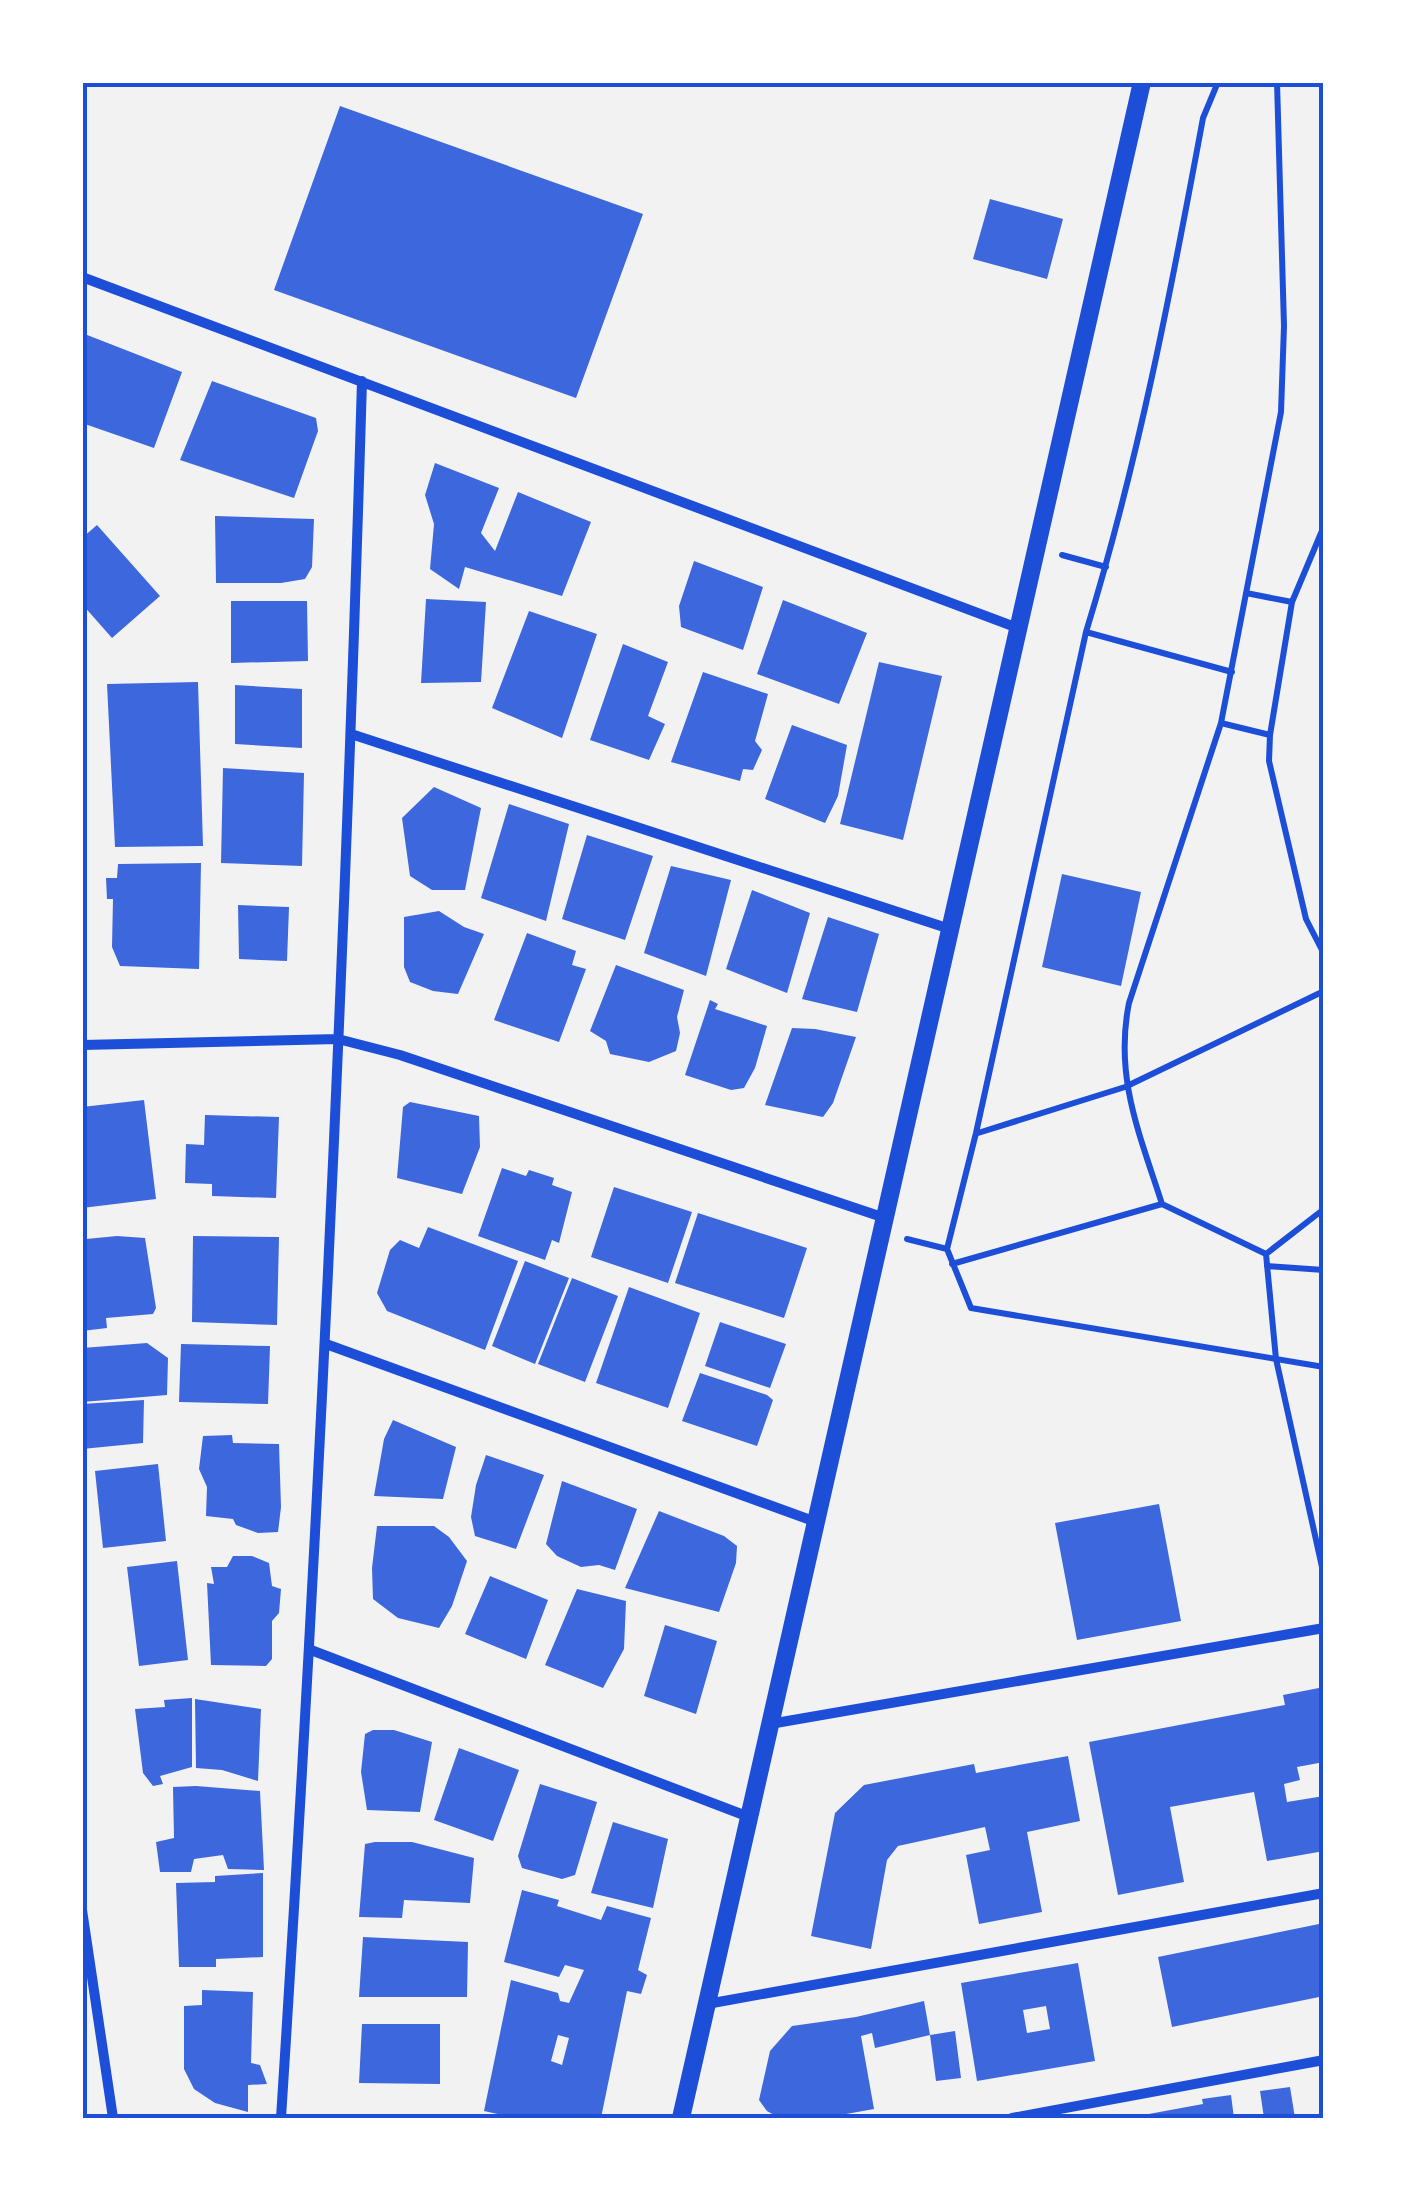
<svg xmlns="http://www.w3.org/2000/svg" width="1406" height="2201" font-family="'Open Sans',sans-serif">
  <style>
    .building { fill: #3d67dc; fill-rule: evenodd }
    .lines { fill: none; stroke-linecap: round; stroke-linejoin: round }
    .path { stroke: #1d4ed8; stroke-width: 6 }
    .minor { stroke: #1d4ed8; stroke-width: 10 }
    .tertiary { stroke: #1d4ed8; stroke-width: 18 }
    .neatline { fill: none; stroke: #1d4ed8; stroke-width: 4 }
  </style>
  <rect width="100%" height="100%" fill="#f2f2f2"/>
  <path class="building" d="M340,106l303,108 -67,184 -302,-108z
    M990,199l73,20 -16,60 -74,-20z
    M82,333l100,39 -28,76 -72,-25z
    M212,381l104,37 2,13 -24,67 -114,-38z
    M435,463l64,25 -18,45 14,18 23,-59 73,30 -29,74 -97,-29 -6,22 -29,-20 4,-45 -9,-29z
    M215,516l99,3 -2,48 -7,12 -24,4h-65z
    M97,525l63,71 -48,42 -30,-34v-66z
    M694,561l69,26 -20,63 -62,-23 -2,-21z
    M426,599l60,3 -5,80 -60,1z
    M783,600l84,33 -28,71 -82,-30z
    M231,601h76l1,60 -77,2z
    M529,611l68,23 -35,104 -70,-30z
    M623,644l45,18 -20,54 17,8 -16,36 -59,-20z
    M879,662l63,14 -39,164 -63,-16z
    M703,672l65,22 -13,47 7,9 -9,20 -10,-1 -3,12 -69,-19z
    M198,682l5,164 -88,1 -8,-163z
    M235,685l67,4v59l-67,-4z
    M792,725l55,20 -9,51 -13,27 -60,-24z
    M223,768l81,5 -2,93 -81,-3z
    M434,787l47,21 -16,82h-33l-22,-14 -8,-58z
    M509,804l60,20 -23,97 -65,-23z
    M587,835l66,21 -28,84 -63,-21z
    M201,863l-2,106 -79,-3 -8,-19 1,-48h-6l-1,-21h11l1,-14z
    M671,866l60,14 -25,96 -62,-23z
    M1062,874l79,18 -20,94 -79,-19z
    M752,890l58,23 -23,80 -61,-24z
    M238,905l51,2 -2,54 -48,-2z
    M439,911l25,16 20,7 -26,60 -25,-3 -23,-9 -6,-15v-50z
    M828,917l51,17 -22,78 -55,-13z
    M527,933l49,18 -4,14 14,4 -27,73 -65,-22z
    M616,965l68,25 -7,27 3,16 -4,18 -27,11 -39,-8 -4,-13 -16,-10z
    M710,1000l8,4 -3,5 52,17 -12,42 -11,20 -13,2 -46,-15z
    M792,1028l23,1 41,8 -23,66 -10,14 -58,-12z
    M144,1100l12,99 -74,9v-101z
    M410,1102l69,14 1,31 -18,47 -65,-16 6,-71z
    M205,1115l74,2 -3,81 -64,-2v-12l-27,-1 1,-39 18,1z
    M502,1168l24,8 3,-6 25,8 -2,7 20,7 -13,51 -7,-3 -7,20 -67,-24z
    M614,1187l78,25 -24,71 -77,-26z
    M698,1213l109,35 -23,70 -109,-35z
    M428,1227l90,34 -33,89 -98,-39 -10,-18 13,-43 10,-10 19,8z
    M117,1236l28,2 11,70 -3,6 -47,4 1,10 -25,3v-85l4,-7z
    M193,1236l86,1 -2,88 -85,-3z
    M525,1261l44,17 -34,86 -43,-18z
    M572,1278l46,18 -33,86 -47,-18z
    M629,1287l71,26 -32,95 -72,-25z
    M720,1322l66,22 -16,44 -65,-22z
    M147,1343l21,15 -1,37 -85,7v-54z
    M181,1344l89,2 -2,58 -89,-2z
    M700,1373l67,22 6,5 -16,46 -75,-25z
    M144,1400l-1,43 -61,6v-45z
    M393,1420l63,27 -13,52 -69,-3 10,-57z
    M232,1435l1,8 46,1 2,63 -3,25 -20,1 -22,-8 -3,-6 -27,-3 1,-29 -8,-18 4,-33z
    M486,1455l58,20 -28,74 -41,-13 -4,-19 5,-32z
    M158,1464l8,77 -63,7 -8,-77z
    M562,1481l75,28 -22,61 -16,-5 -18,2 -24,-11 -11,-12z
    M1159,1504l22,117 -104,19 -22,-117z
    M659,1511l65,25 13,10 -1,17 -17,49 -94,-24z
    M377,1526h57l15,11 18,24 -15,45 -13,22 -41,-10 -25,-19 -1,-31z
    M233,1556h19l17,7 3,23 9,3 -2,24 -7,8v38l-6,7 -55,-1 -4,-82 7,1 -3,-17h16z
    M177,1561l11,99 -49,6 -12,-99z
    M490,1576l58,24 -22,59 -61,-25z
    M577,1589l49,12 -2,48 -21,39 -58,-23z
    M665,1625l52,16 -21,73 -52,-18z
    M1324,1687v75l-27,5 3,13 -16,4 3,18 37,-6v55l-57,10 -13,-69 -84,15 14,75 -66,13 -29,-153 196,-37 -2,-10z
    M192,1698v69l-32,9 3,8 -10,2 -10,-13 -8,-64 30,-2 -1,-7z
    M195,1699l66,10 -3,72 -36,-11 -26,-2z
    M373,1730h21l38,12 -12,70 -53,-2 -6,-38 4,-38z
    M459,1748l60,22 -26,71 -59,-21z
    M1068,1756l12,65 -53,11 15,80 -63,12 -13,-69 24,-5 -5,-23 -87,19 -11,14 -16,89 -60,-13 24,-123 29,-28 110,-21 2,9z
    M540,1784l57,18 -22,73 -13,4 -40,-11 -4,-12z
    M196,1786l64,5 4,79 -36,-1 -5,-14 -29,4 -3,13h-31l-4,-30 18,-4 -1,-51z
    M613,1822l55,17 -15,69 -62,-15z
    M375,1842h37l62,16 -4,45 -66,-3 -2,18 -43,-1 6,-73z
    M263,1873v84l-47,2v8h-37l-3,-84 39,-1v-6z
    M522,1890l37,10 -2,6 44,14 6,-14 44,12 -13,52 9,5 -6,19 -14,-3 -26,127h-85l-32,-7 27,-131 47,13 2,8 9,2 15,-33 -19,-5 -6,12 -55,-15zM558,2035l11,3 -7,27 -11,-4z
    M1324,1923v73l-152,31 -14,-70z
    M363,1937l105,5 -1,55h-108z
    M1078,1963l17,98 -118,20 -16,-98zM1046,2006l4,23 -23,4 -4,-23z
    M202,1990l51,2 -2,71 9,2 7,19 -19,1v27l-33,-9 -21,-14 -10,-20v-63l18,-1z
    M924,2001l6,34 -55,13 -3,-15 -11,3 13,73 -50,9h-45l-12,-7 -8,-11 11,-49 22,-25 64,-9z
    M362,2024h78v60l-81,-1z
    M955,2031l6,47 -25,3 -6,-46z
    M1290,2087l5,31h-31l-4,-27z
    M1231,2095l3,23h-107l76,-14 -1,-5z"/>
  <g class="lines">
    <path class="path" d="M1218,82l-15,36c-32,173 -65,345 -117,514l-110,501 -29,116 24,59 353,59
      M1324,526l-32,76 -22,133 -1,26 37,158 18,35
      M1062,555l44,12
      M1246,593l46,9
      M1086,632l146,40
      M1221,723l49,12
      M978,1133l147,-46 199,-96
      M1162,1204c-22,-69 -48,-127 -33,-201l92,-280 60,-311 3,-86 -7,-244
      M907,1239l40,10
      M1266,1254l10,105 48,217
      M952,1264l210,-60 104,50 58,-45
      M1267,1266l57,4"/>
    <path class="minor" d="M82,277l936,351
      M351,734l599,195
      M82,1045l256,-6 62,16 485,163
      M326,1344l490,178
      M311,1650l438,167
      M770,1724l554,-96
      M82,1910l31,208
      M707,2004l617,-111
      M281,2118c37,-578 64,-1157 81,-1737
      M1012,2118l312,-58"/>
    <path class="tertiary" d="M681,2118l461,-2036"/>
  </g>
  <rect width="1406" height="2201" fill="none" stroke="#ffffff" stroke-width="170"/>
  <rect x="85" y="85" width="1236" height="2031" class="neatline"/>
</svg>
